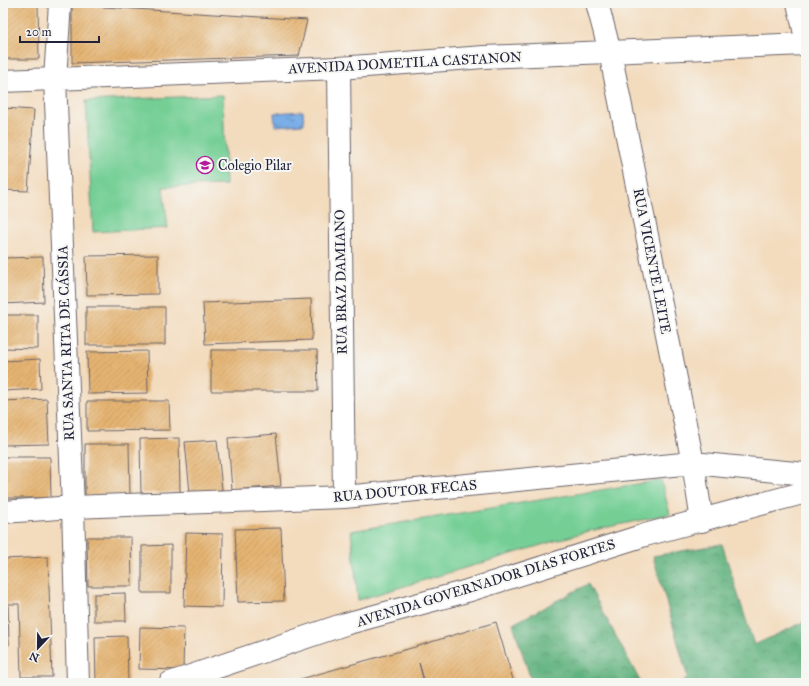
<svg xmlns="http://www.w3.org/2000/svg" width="809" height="686" font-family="'IM FELL Great Primer',serif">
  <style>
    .forest { fill: url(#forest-crowns); stroke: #416a5c }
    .green { fill: #75cf95; stroke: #4c7868 }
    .water { fill: url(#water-ripples); stroke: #4e6891 }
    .building { fill: url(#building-hatch) }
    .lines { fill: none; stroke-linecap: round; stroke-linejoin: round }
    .street-casing { stroke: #6b6368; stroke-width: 24 }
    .street { stroke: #fff; stroke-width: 22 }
    .labels { text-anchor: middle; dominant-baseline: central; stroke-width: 4; stroke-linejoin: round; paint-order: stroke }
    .street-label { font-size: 14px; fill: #22223b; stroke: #f6f6f2 }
    .poi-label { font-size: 14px; fill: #22223b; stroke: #f6f6f2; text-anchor: start }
  </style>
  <defs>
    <pattern id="forest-crowns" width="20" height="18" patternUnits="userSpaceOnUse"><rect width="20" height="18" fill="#60b27e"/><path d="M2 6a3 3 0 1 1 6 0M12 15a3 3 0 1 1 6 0" fill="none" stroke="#4f9068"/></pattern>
    <pattern id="water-ripples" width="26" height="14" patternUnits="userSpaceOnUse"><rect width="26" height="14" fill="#7aaee7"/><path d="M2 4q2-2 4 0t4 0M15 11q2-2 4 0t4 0" fill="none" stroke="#648dbc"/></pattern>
    <pattern id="building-hatch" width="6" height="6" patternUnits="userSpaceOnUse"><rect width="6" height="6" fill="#e5b472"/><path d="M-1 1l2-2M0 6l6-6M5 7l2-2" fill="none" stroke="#c49a64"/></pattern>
  </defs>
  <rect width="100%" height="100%" fill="#f6f6f2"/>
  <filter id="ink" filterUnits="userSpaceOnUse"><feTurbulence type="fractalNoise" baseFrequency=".025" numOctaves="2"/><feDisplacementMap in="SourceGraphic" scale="8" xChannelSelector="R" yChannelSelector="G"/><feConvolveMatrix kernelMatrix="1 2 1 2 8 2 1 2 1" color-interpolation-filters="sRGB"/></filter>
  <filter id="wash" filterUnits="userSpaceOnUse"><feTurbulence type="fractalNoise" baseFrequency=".012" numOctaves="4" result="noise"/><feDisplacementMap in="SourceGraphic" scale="16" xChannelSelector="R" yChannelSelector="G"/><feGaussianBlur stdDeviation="0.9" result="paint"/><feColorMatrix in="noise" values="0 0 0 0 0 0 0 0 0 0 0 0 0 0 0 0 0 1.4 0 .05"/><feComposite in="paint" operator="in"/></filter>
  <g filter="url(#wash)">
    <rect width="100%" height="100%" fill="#f3dbbd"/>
    <path class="forest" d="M722,544l32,101 52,-24v62h-126l8,-5 -35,-122z
      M588,584l53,99h-109l-19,-59z"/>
    <path class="green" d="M223,95l3,90 -63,2 5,41 -75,4 -7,-131z
      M661,480l9,34 -85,18 -227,68 -7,-69z"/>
    <path class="water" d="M303,111l1,13 -29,2 -1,-13z"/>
    <g id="blocks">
      <path class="building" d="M3,3h35l1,56h-36z
        M72,5l235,15 -8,36 -227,7z
        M3,108l31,2 -6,81 -25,-1z
        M158,255v39l-71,1 -1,-39z
        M43,257l1,45 -41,2v-46z
        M311,299l1,41 -107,4 -2,-41z
        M86,307h79v38h-79z
        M3,315h35v34l-35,-1z
        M211,350h106l1,41h-107z
        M147,351l1,42 -60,1 -1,-42z
        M40,359l1,30 -38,2v-30z
        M47,399l2,45 -46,1v-44z
        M87,401h82l1,29 -83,1z
        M276,434l5,52 -49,4 -4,-52z
        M179,438l1,54 -39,1 -1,-54z
        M217,440l5,50 -32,3 -5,-51z
        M85,444h44l1,52h-45z
        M3,457h47l1,41h-48z
        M281,528l3,73 -46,1 -3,-73z
        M186,533l37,1 -1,73 -38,-1z
        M87,537h44l1,49h-44z
        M171,545v48h-29v-47z
        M48,557l4,120h-31l-2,-73h-11l1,41h-6v-86z
        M125,593l1,28h-32v-27z
        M496,622l18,61h-89l-6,-20 5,20h-137l59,-17 69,-19z
        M140,627l44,1 -1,42 -44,-1z
        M127,636l1,47h-32l-1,-46z"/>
    </g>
  </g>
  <g filter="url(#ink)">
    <use href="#blocks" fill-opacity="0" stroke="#6b6368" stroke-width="1"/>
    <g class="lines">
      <defs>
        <path id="street" d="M60,3l-5,76 18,428 5,176
          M597,3l13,49 83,411 9,58
          M798,3l8,35
          M339,68l5,429
          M3,81l336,-13 145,-11 322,-13
          M3,512l70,-5 271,-10 349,-34 113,11
          M170,683l175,-59 122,-33 178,-56 161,-43"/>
      </defs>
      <use href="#street" class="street-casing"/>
      <use href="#street" class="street"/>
    </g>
  </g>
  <defs>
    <symbol id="school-ring" viewBox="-11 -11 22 22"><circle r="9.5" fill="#f6f6f2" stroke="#b5179e" stroke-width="1.5"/><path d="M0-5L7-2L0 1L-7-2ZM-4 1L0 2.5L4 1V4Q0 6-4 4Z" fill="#b5179e"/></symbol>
  </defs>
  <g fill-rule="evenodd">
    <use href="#school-ring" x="195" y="155" width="20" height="20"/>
  </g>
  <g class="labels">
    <g class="street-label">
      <text transform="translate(405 63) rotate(-3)">AVENIDA DOMETILA CASTANON</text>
      <text transform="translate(652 261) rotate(79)">RUA VICENTE LEITE</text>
      <text transform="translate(341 282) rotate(-91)">RUA BRAZ DAMIANO</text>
      <text transform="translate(66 343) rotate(-92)">RUA SANTA RITA DE CÁSSIA</text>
      <text transform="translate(405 491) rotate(-5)">RUA DOUTOR FECAS</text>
      <text transform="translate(486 583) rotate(-17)">AVENIDA GOVERNADOR DIAS FORTES</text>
    </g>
    <g class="poi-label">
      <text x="218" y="165">Colegio Pilar</text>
    </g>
  </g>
  <rect width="809" height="686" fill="none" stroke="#f6f6f2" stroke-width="16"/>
  <g transform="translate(38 648) rotate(202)" stroke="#f6f6f2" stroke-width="3" paint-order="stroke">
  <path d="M0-3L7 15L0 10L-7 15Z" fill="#22223b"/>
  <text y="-6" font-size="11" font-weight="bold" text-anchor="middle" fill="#22223b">N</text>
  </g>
  <path d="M20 36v6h79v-6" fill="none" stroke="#22223b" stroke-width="2"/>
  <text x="26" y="36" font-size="12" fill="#22223b" stroke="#f6f6f2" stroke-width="3" paint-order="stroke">20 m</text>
</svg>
